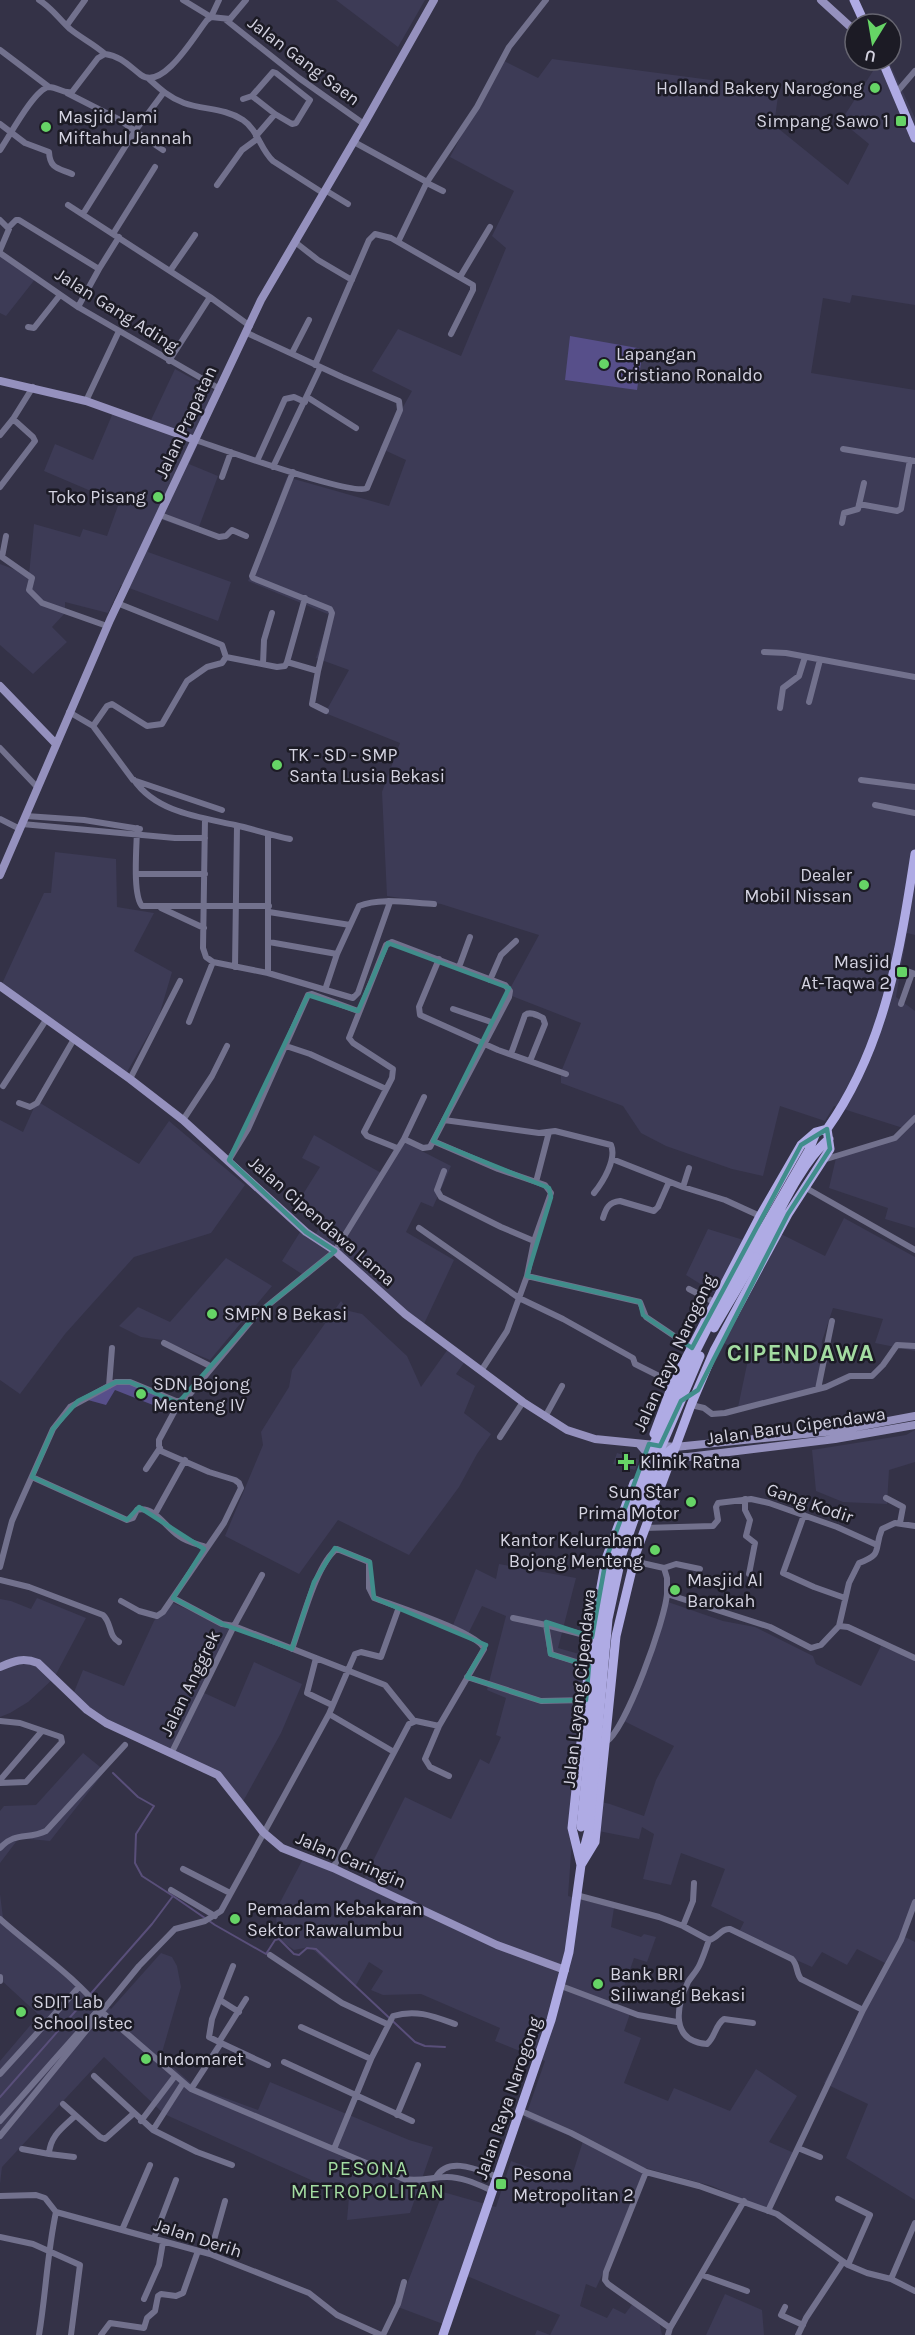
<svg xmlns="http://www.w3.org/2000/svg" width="915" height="2335" font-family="Karla,sans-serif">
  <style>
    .built { fill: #3d3b56 }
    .green { fill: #574f8a }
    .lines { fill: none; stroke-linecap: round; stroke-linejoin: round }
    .stream { stroke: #594f7a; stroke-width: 2 }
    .street { stroke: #72718d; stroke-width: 6 }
    .secondary { stroke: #9591be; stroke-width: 8 }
    .primary { stroke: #afabe4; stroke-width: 9 }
    .primary-bridge { stroke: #afabe4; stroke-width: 9 }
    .marked { fill: none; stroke: #408d8b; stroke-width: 4.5; stroke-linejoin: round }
    .poi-dot { fill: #66d466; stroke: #1c1b25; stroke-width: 2 }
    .labels { text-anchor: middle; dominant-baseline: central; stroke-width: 5; stroke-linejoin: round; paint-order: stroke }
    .street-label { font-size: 18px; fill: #d4d3e1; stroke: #1c1b25 }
    .poi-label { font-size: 18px; fill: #d4d3e1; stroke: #1c1b25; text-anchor: start }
    .neighbourhood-label { font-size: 20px; letter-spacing: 1.5px; fill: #a3dca1; stroke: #1c1b25 }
    .district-label { font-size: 24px; font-weight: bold; letter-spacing: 1.5px; fill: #a3dca1; stroke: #1c1b25 }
  </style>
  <rect width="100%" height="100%" fill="#343247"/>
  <path class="built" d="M336,0h89l-27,47z
    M552,59l227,30 -5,36 74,60 21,-41 -28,-23 39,-61h8l27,58v187l-63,-10 -2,8 -27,-5 -12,75 104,17v545l-8,-2 -11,64 19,14v217l-30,-9 3,-11 -59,-20 7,-30 60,-19 7,-11 -69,-22 -9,15 -45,-15 -17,70 -31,-7 -66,-23 -25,-13 -18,-27 -62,-23v-11l20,-49 -74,-29 32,-59 -98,-31 -54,-8 -5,-104 18,-49 -75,-30 24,-43 -33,-12 14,-43 -82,-34 39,-104 102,29 17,-46 -26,-12 32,-57 -40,-20 26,-42 63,27 45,-108 -14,-12 22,-45 -64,-34 52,-97 36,18z
    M0,254l36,24 -30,38 -6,-3z
    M175,369l45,25 -31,70 29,12 -21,56 -37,-13 -12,33 83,30 -13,39 -97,-36 -13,28 -43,-11v11l-13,14 15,15 -34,32 -33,-29v-81l29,11 5,-51 46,13 3,-8 24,7 12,-33 -75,-32 11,-27 38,16 22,-52 36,12z
    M55,852l61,7 1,48 37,6 -20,38 38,21 -13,44 -36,63 -123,-91 44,-95h7z
    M37,1101l102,63 30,-43 76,64 -34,48 -77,24 -69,77 -45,60 -20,-14v-260l23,12z
    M314,1135l69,39 19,-33 49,25 -18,41 -12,-5 -15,30 48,28 -31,66 -89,-75 -26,27 -26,-17 20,-32 12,8 11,-20 -25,-18 20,-32 -18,-9z
    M844,1218l71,39v94l-40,-8 8,-24 -50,-11 -11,33 -4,51 -81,20 12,-57 -34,-16 19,-34 -48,-30 22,-46 42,13 13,-17 62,31z
    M226,1258l46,28 -62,74 -48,-20 -21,-3 -22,-11 19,-19 32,15z
    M341,1301l8,10 13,3 45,42 14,31 27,-38 18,11 -10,14 19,12 -11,27 27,21 -14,20 -18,33 -50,68 -71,-35 -39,54 -74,-38 38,-91 -2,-13 28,-45 3,-17z
    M915,1430v32l-26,8 -2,34 -44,-2 -27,-11 -4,-41 94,-15z
    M617,1453l22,7 -4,10 -22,-6z
    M499,1564l77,14 -18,70 32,9 -15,139 35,8 34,12 12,-36 18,-34 -50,-25 44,-119 55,19 32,6 58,29 3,8 45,22 20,-40 34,14v239l-14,36 14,7v258l-69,-42 22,-54 -44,-21 61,-120 -28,-14 -10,16 -25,-13 -10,15 -74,-33 6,-12 -33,-16 14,-37 -44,-16 -10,32 -28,-6 11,-45 -12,-7 -3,12 -66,-13 -5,70 46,12 -3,19 30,10 3,-3 12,3 -9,25 -13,-4 -17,49 13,7 -6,17 17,7 -17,45 44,18 6,-13 56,23 26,-42 41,27 -28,46 25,11 -25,58 -57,-25 -67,-18 -26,71 -23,49 -10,-4 -6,22 27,12 6,-10 12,6 9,-12 25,19 3,14h-127l2,-5 13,5 10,-20 -93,-39 -16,51 -53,-20 45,-115 53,15 15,-46 59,21 13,-41 -58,-23 20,-57 -50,-20 5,-13 -79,-34 -38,1 -12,-5 12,-19 -14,-9 -14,25 -45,-40 -16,3 -17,-12 -1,-28 28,-53 58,26 43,-86 46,22 29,-60 9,5 12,-27 -5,-2 10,-37 -19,-8 19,-74 -24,-10 -14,28 -15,-9 23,-56 20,10z
    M37,1598l49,20 -32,60 -26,24 -18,11 -10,4v-118l11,2 20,8z
    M169,1601l63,29 -30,62 33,15 19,-45 48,22 -21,49 -40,72 -23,-31 -130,-63 -16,-14 11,-27 41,16 30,-65z
    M83,1753l22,18 -55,70 -31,-3 -19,25v-52l4,-5 32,-1z
    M0,1894l3,24 108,91 50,-56 11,4 5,9 4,21 -20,69 34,31 63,23 12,-28 139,58 24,7 -23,66 -63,7 2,-23 -185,-83 -60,-57 -102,110 -2,17v-123l39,-46 -39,-36z
    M725,2294l37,16 2,25h-58z"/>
  <path class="green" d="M570,336l73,13 -6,41 -72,-10z
    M117,1383h11l37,14 -7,10 -43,-17 -9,15 -18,-5z"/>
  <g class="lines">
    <path class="stream" d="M113,1773l25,24 16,9 -18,28 -1,29 7,13 31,20
      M0,2097l152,-173 21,-28 42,29 51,29 9,-14 4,-1 15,15 5,1 8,-7 9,1 99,93 10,4 20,1"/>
    <path class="street" d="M39,0c13,8 20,19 31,29 11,9 24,15 35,25
      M183,0l28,17 8,-17
      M226,20l73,58 65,46
      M67,25l18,-25
      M0,50l49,37
      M149,79c11,10 21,19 35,24 20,7 41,5 59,17 15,10 17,29 30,41l50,32
      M67,93l53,27 15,11 -52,83
      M896,93l19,-22
      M243,99l9,-3 23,18 17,10 4,-1 14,-23 -34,-27 -3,-1 -21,24
      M0,124l25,19 24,9c1,17 9,16 23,22
      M256,136l19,-22
      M354,142l73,40
      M0,150c9,-13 35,-62 49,-63 9,0 14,7 23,5l26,-34 7,-4c16,2 24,12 36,21 22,16 54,-40 66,-55l4,-3 19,2 16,-19
      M163,150l-28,-19 29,-39
      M427,183l16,8
      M217,185l25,-35 15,-11
      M325,190l23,14
      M68,205l142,92 40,29
      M0,220l9,9 -9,21
      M9,227l7,-7h3l80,49
      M113,234l42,-67
      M295,242l23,18 34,20
      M398,242l29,-60 50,-75 32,-60 37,-47
      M0,253l78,54 142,82
      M170,271l25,-36
      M460,277l30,-50
      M78,307l21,-38 20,-32
      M28,327l6,1 26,-33
      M292,353l17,-33
      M169,361l41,-64
      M315,365l54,-125 6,-6 16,4 82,47v5l-22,44
      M307,397l49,31
      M86,401l33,-70
      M0,435l13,-16 20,-32
      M195,440c24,8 159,57 172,48l33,-78 -1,-9 -57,-24 -95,-44
      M843,449l72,12
      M257,461l28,-62 9,-2 11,5
      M273,467l47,-99
      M293,472l-41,104 1,2 77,31 2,4 -14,58
      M222,477l9,-25
      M0,487l35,-46 -2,-4 -20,-18
      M859,504l38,7 4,-2 9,-49
      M160,515l59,22 7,-1 6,-6 14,6
      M842,523l2,-10 14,-4 6,-26
      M6,536l-4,21 30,21 -3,12 13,13 65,23
      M764,652l22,1 129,24
      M226,657l51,10 8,-1 2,-4 31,9 -6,33 14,7
      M287,662l18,-64
      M263,664l1,-24 8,-27
      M809,702l11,-42
      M780,708l3,-20 16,-12 6,-19
      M69,712l24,14 40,54 89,30
      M93,726l14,-20 5,-2 35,22 15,-2 25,-43 20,-14 15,-4 4,-6 -4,-12 -105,-42
      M0,748l38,40
      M134,780c22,32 65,37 101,45 18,4 36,10 55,14
      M861,780l54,7
      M875,805l40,8
      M26,816l58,4 56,9
      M0,819l20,10
      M205,819l-2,129 3,9 7,5 55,11 85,25 5,-5 32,-91
      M22,824l153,14h30
      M137,828c0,16 -5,66 5,78h127
      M268,834v139
      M137,874h68
      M161,908l43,20
      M269,912l81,13
      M269,942l68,12
      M439,959l-20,48 1,8 78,35 68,24
      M235,967l2,-141
      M459,967l11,-30
      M896,967l19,7
      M490,980l11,-25 15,-14
      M325,990l12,-36 22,-48c21,-9 52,-3 75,-2
      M901,1004l11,-31
      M453,1009l41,14
      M189,1022l24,-60
      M286,1046l24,8 76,35
      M511,1054l14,-39c5,-4 12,0 18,3l2,6 -15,37
      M130,1079l50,-98
      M3,1086l43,-66
      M19,1103l11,4 7,-4 37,-64
      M183,1120l29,-44 15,-30
      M444,1120l95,13 16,-2 56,14c6,14 -8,37 -17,48
      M433,1141l65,28 47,16 6,8 -17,48 -7,35 -20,55 -26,40
      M397,1148l-30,-12 -3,-4 28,-54 1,-9 -40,-26 -4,-5 37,-93 6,-3 113,43 5,6 -1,6 -79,150 -7,1 -19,-9
      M612,1159l71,28 42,13 35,16
      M229,1160l19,-31 60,-134 4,-1 46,17
      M823,1160l72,-22 20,-20
      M444,1171l-7,19 4,7 60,30 33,14
      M536,1182l13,-50
      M683,1187l6,-19
      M806,1188l109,62
      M603,1218c3,-10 6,-16 17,-17l34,10 4,-4 11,-25
      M419,1228l100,70 44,21 70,39 2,6 38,19
      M527,1276l113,26 6,15 46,31
      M689,1289l25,13
      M164,1343l48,24
      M109,1386l3,-38
      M818,1389l14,-68
      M691,1405l13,3 8,6 13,-1 101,-26 24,-11h22l11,-11 14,-20 18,1
      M545,1417l17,-31
      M500,1437l23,-35
      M146,1469l14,-21
      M32,1477l95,43 6,-2 4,-8c17,-5 29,18 42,26 8,6 18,8 27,11
      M886,1498l17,9 -3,16
      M745,1499v11l5,10 -4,16 9,7 -6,31
      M155,1514l30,-54
      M804,1515l-21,58 31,14 31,11
      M644,1528l69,-2 5,-6 -2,-13 2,-4 33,-4 18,4 68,24 40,18
      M633,1561l31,7 3,10v16l103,33 41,21 10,-3 18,-19 9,1 67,31
      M0,1567l12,-46 41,-92 17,-22 46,-25h14l46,19h4l10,-7 66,-79 79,-64 69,-112 20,-42
      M664,1568l12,-4 24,5
      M0,1580l29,7 74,28c9,8 5,21 16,27
      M173,1598l49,26 12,2 151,59 29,36
      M121,1601l18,10 18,5 6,-4 61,-89 17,-35 -2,-5 -4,-3 -26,-8 -48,-21 -2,-5v-6l21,-39
      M513,1618l33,7 5,29 38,12
      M546,1625l46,12
      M839,1626l10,-43 10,-20c25,-9 14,-13 23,-34l13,-6 20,3
      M292,1649c9,-24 25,-87 45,-100l32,13v26l5,10c18,7 106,35 110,51l-45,77 -14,33 5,8 19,9
      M316,1658l-9,35 25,12
      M467,1677l74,24 45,-1
      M329,1714l65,38
      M0,1721l20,2 41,14 1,5 -36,40 -26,1
      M606,1742c20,-13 59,-122 61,-148
      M172,1752l62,-126 28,-51
      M0,1780l42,-49
      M0,1848c16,-17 27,-8 46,-17l79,-86
      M333,1868l76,-144 7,-3 23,5
      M183,1869l47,24
      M171,1890l44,26
      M576,1895l83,22 24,9 26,14c9,-2 12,-12 21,-11l62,30c6,6 4,14 9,20l62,31
      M0,1919c31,28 79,60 102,93l89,77 213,90c16,3 28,-2 43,-2 16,0 32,8 46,14
      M683,1926l10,-25 1,-18
      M709,1940c-3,8 -6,18 -10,26 -3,6 -8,11 -11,16 -12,25 -18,59 19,62 8,-6 8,-19 17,-25l29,4
      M270,1955l72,48 45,21
      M0,1977v4
      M561,1986l77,29 39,7
      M220,2000l19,12
      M301,2027l70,32
      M219,2042l27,-43
      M221,2043l47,22
      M284,2062l128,59
      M0,2074l79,-87
      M94,2076l59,54 44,22 35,13
      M191,2089l30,-46 -12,-6 3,-18 21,-53
      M63,2104l37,33 5,2 28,-25
      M521,2111l50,22 75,39 53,14 78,28 71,51 19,8 24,6 24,12
      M397,2115l21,-50
      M0,2121l100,-113
      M141,2121l34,-45
      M153,2130l30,-47
      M0,2136l139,-170 36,-37 30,-8 16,-10 108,-197 26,-60 6,-2 20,5 18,-50
      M798,2148l22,9
      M22,2149l27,5
      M334,2149l37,-90 22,-43c23,-7 40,0 62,8
      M74,2157l-25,-3c1,-18 13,-26 26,-38
      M646,2172l-40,100 -1,8 3,4 62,44 -2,7
      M436,2177c13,-22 44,-6 62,0
      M0,2196l36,-1 9,3 11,14 154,42 99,39 28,22 44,20
      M838,2199l32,16 -22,50
      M768,2211l95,-201 38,-70 14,-38
      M122,2230l28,-65
      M0,2237l33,7 47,21 -9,70
      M154,2238l22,-58
      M210,2254l15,-53
      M702,2275l45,16
      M891,2279l24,-56
      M144,2299l15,-34 4,-23
      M785,2307l-4,8 22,10
      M670,2328l74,-127
      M39,2335c7,-42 8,-81 17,-123
      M101,2335l9,-12 34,5 3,-10 8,-7 3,-15 3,-2 15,2 7,-3 15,-42
      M383,2335l15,-31 6,-22
      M798,2335l8,-17 37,-56"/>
    <path class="secondary" d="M821,0l34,31
      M0,381l86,20 109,39
      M0,686l56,58
      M0,875l110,-255 151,-320 103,-176 70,-124
      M0,986l130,93 53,41 123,112 29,19 70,63 118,88 44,28 28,9 80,8 160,-16 80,-15
      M640,1445l6,7 18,5h24l147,-18 80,-14
      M0,1667c14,-6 23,-10 38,-4l49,47 19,13 112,52 45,57 19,16 51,20 164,77 68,25"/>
    <path class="primary" d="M854,0l11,24
      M882,60l33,78
      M749,1254l60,-104 6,-15
      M756,1257c19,-35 43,-93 73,-118
      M654,1434l19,-51 87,-167 41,-71 15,-13 11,-3c58,-82 73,-178 88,-275
      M647,1505l17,-50 11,-8
      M582,1857l7,-27
      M581,1865l-9,-37 20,-191 14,-78 28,-76
      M443,2335l108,-315 18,-68 12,-87 14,-23 21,-206 20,-83 55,-148 23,-54 74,-137 42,-65 -3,-20"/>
    <path class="primary-bridge" d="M714,1328l42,-71
      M581,1827l20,-201 6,-44 7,-31 32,-88 31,-74 34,-68 38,-67
      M589,1830l19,-211 14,-65 29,-83 49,-115"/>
  </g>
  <path class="marked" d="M388,943l121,45 -76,153 116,47 2,9 -24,79 113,26 3,13 49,33 109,-203 26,-16 3,20 -42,65 -90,176 -17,11 -21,45 -11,-2 -43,115 -14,78 -46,-15 4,32 39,12 -3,34 -45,1 -74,-24 19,-32 -112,-47 -4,-36 -35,-14 -21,34 -22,67 -70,-25 -49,-26 31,-49 -65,-42 -12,13 -95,-43 21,-48 25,-28 38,-19h14l48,21 78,-88 79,-64 -29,-19 -77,-72 79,-165 50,16z"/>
  <g class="poi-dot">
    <circle cx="875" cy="88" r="6"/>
    <rect x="895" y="115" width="12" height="12" rx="3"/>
    <circle cx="46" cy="127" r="6"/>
    <circle cx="604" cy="364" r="6"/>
    <circle cx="158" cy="497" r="6"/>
    <circle cx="277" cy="765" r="6"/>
    <circle cx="864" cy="885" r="6"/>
    <rect x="896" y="966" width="12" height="12" rx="3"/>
    <circle cx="212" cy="1314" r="6"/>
    <circle cx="141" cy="1394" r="6"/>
    <path d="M623 1453h6v6h6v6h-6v6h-6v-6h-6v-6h6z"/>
    <circle cx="691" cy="1502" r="6"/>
    <circle cx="655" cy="1550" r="6"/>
    <circle cx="675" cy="1590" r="6"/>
    <circle cx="235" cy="1919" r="6"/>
    <circle cx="598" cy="1984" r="6"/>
    <circle cx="21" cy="2012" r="6"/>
    <circle cx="146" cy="2059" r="6"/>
    <rect x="495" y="2178" width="12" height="12" rx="3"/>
  </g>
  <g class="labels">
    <g class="street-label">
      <text transform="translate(304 61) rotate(37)">Jalan Gang Saen</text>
      <text transform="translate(117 310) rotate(32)">Jalan Gang Ading</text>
      <text transform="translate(186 422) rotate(-65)">Jalan Prapatan</text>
      <text transform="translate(322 1221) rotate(41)">Jalan Cipendawa Lama</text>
      <text transform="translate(674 1353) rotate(-65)">Jalan Raya Narogong</text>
      <text transform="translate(796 1426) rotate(-8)">Jalan Baru Cipendawa</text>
      <text transform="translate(810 1503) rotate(19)">Gang Kodir</text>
      <text transform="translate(190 1683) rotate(-64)">Jalan Anggrek</text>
      <text transform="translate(579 1688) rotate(-84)">Jalan Layang Cipendawa</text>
      <text transform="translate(351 1860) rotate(23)">Jalan Caringin</text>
      <text transform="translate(508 2098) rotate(-71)">Jalan Raya Narogong</text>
      <text transform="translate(198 2238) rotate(18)">Jalan Derih</text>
    </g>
    <g class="poi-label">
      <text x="863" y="88" text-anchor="end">Holland Bakery Narogong</text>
      <text x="58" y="117">Masjid Jami<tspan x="58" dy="21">Miftahul Jannah</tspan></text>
      <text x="889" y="121" text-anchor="end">Simpang Sawo 1</text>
      <text x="616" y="354">Lapangan<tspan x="616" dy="21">Cristiano Ronaldo</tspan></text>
      <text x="146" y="497" text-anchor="end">Toko Pisang</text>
      <text x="289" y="755">TK - SD - SMP<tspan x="289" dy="21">Santa Lusia Bekasi</tspan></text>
      <text x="852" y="875" text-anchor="end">Dealer<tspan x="852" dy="21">Mobil Nissan</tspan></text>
      <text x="890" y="962" text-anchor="end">Masjid<tspan x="890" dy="21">At-Taqwa 2</tspan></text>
      <text x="224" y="1314">SMPN 8 Bekasi</text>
      <text x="153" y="1384">SDN Bojong<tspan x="153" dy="21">Menteng IV</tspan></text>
      <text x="640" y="1462">Klinik Ratna</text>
      <text x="679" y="1492" text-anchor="end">Sun Star<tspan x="679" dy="21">Prima Motor</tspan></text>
      <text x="643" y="1540" text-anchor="end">Kantor Kelurahan<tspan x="643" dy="21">Bojong Menteng</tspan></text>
      <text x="687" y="1580">Masjid Al<tspan x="687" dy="21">Barokah</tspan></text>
      <text x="247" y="1909">Pemadam Kebakaran<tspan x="247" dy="21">Sektor Rawalumbu</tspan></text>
      <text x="610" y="1974">Bank BRI<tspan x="610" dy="21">Siliwangi Bekasi</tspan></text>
      <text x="33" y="2002">SDIT Lab<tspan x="33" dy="21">School Istec</tspan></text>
      <text x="158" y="2059">Indomaret</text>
      <text x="513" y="2174">Pesona<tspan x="513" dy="21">Metropolitan 2</tspan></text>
    </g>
    <g class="neighbourhood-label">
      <text x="368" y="2168">PESONA<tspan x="368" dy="23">METROPOLITAN</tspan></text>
    </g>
    <g class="district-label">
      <text x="801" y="1353">CIPENDAWA</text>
    </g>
  </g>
  <g transform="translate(873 42) rotate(191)"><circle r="28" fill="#1c1b25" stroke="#666570" stroke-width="1.5"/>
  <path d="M0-4.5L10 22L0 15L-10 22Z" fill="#66d466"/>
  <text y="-9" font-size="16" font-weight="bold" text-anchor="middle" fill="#d4d3e1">U</text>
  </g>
</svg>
